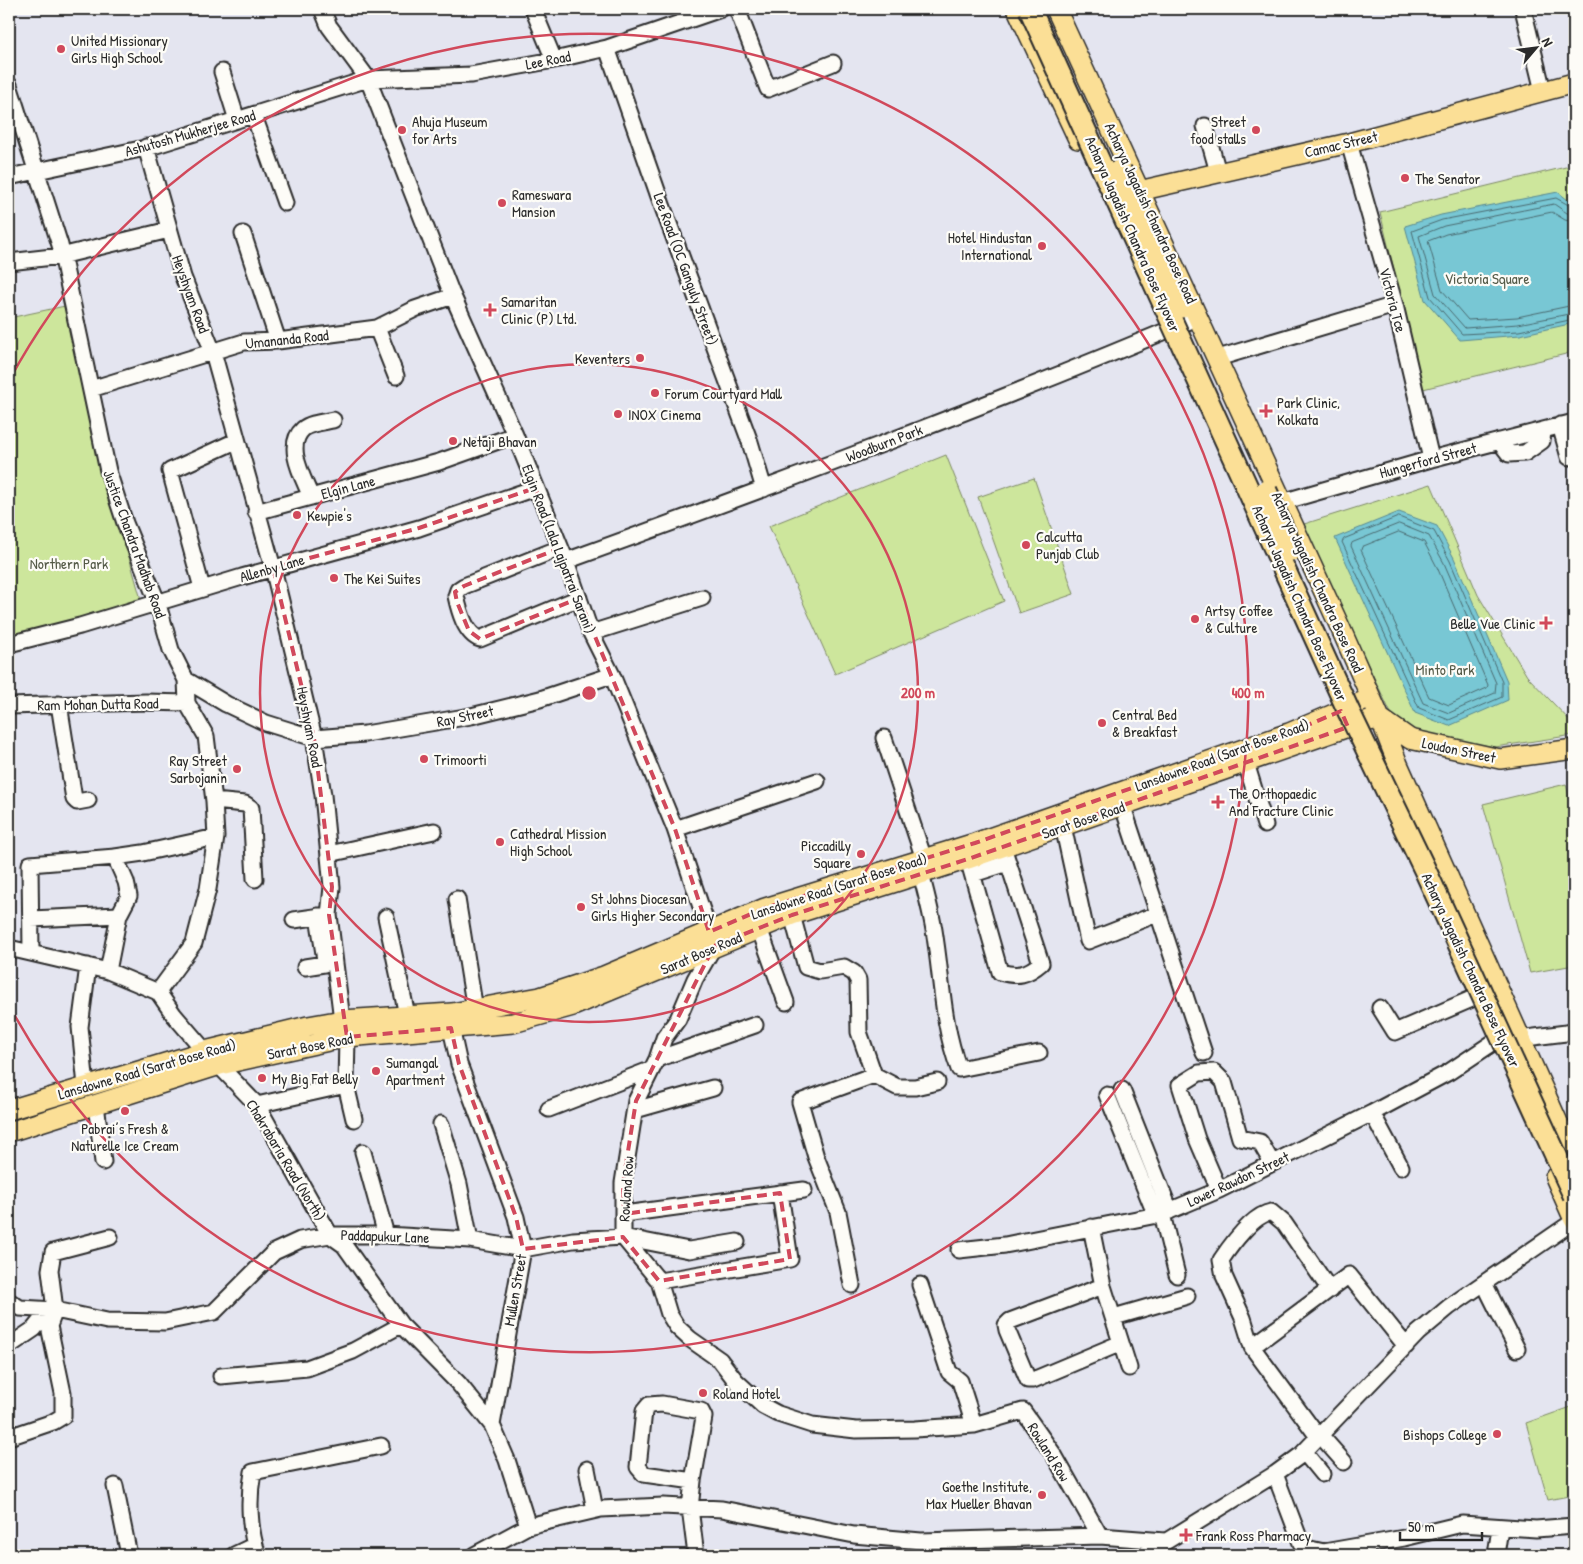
<svg xmlns="http://www.w3.org/2000/svg" width="1583" height="1564" font-family="'Patrick Hand',sans-serif">
  <style>
    .green { fill: #cde69c; stroke: #7c8864 }
    .water { fill: #78c7d4; stroke: #598990 }
    .lines { fill: none; stroke-linecap: round; stroke-linejoin: round }
    .shore { stroke: #4a696f; stroke-width: 1 }
    .minor-casing { stroke: #2b2b2b; stroke-width: 19 }
    .major-casing { stroke: #2b2b2b; stroke-width: 22 }
    .minor { stroke: #fdfcf7; stroke-width: 15 }
    .major { stroke: #fbdf96; stroke-width: 19 }
    .highway-bridge-casing { stroke: #2b2b2b; stroke-width: 25; stroke-linecap: butt }
    .highway-bridge { stroke: #fbdf96; stroke-width: 21 }
    .marked { fill: none; stroke: #d1495b; stroke-width: 4; stroke-dasharray: 10 6; stroke-linejoin: round }
    .ring { fill: none; stroke: #d1495b; stroke-width: 2.5 }
    .poi-dot { fill: #d1495b; stroke: #fdfcf7; stroke-width: 2 }
    .labels { text-anchor: middle; dominant-baseline: central; stroke-width: 4.5; stroke-linejoin: round; paint-order: stroke }
    .poi-label { font-size: 15px; fill: #2b2b2b; stroke: #fdfcf7; text-anchor: start }
    .street-label { font-size: 15px; fill: #2b2b2b; stroke: #fdfcf7 }
    .park-label { font-size: 15px; fill: #545a47; stroke: #fdfcf7 }
    .centre { fill: #d1495b; stroke: #fdfcf7; stroke-width: 2.5 }
    .ring-label { font-size: 15px; text-anchor: middle; font-weight: bold; fill: #d1495b; stroke: #fdfcf7; stroke-width: 4.5; stroke-linejoin: round; paint-order: stroke }
  </style>
  <rect width="100%" height="100%" fill="#e4e5f0"/>
  <filter id="ink" filterUnits="userSpaceOnUse"><feTurbulence type="fractalNoise" baseFrequency=".02" numOctaves="2"/><feDisplacementMap in="SourceGraphic" scale="10" xChannelSelector="R" yChannelSelector="G"/><feConvolveMatrix kernelMatrix="1 2 1 2 8 2 1 2 1" color-interpolation-filters="sRGB"/></filter>
  <g filter="url(#ink)">
    <path class="green" d="M1574,165v187l-151,37 -43,-177z
      M65,306l32,138 45,159 -133,37v-322z
      M946,455l58,146 -169,73 -66,-148z
      M1034,478l40,116 -55,19 -41,-116z
      M1431,484l47,111 49,81 47,49v10l-79,12 -96,-17 -98,-205z
      M1566,784l8,32v149l-44,8 -47,-169z
      M1574,1406v89l-26,5 -22,-77z"/>
    <path class="water" d="M1558,192l16,13v118l-54,12 -60,5 -35,-40 -20,-74 36,-11z
      M1399,512l38,14 17,32 53,123 1,19 -59,26 -34,-13 -80,-175z"/>
    <g class="lines">
      <path class="shore" d="M1574,208l-18,-10 -114,22 -30,11 18,66 32,37 57,-3 55,-12
        M1574,215l-7,-2 -13,-9 -110,22 -25,10 16,58 30,34 53,-4 56,-11
        M1574,222l-9,-2 -13,-8 -106,22 -18,7 14,49 26,30 49,-3 57,-12
        M1399,517l35,14 16,30 52,121v15l-53,23 -30,-12 -77,-166 2,-3z
        M1399,524l30,12 15,27 52,120 -1,10 -46,20 -26,-10 -72,-157 1,-3z
        M1399,532l25,10 13,25 51,118 -1,3 -38,17 -20,-8 -68,-147 1,-3z"/>
      <defs>
        <path id="minor" d="M322,9l7,17 39,53 83,213 64,143 51,126 25,72 21,42 63,154 39,117 -19,33 -17,40 -14,19 -7,21 -21,42 -13,82v54l36,44 10,33 8,13 13,12 30,21 16,21 27,25 15,8 34,11 44,5 59,-1 59,-4 49,-14 31,44 46,81
          M533,9l21,51
          M737,9l31,80 65,-26
          M1523,9l20,82
          M607,48l55,157 88,237 14,47
          M222,72l15,48
          M9,85l51,160 48,226 17,52 32,78 14,49 15,30 1,23 19,33 8,65 2,36 -8,52 -14,54 -36,49
          M254,116l31,87
          M1205,126l13,46
          M1349,143l46,162 36,154
          M146,147l37,130 30,75 60,216 41,170 9,57 9,92 -3,28 13,105 5,17 -1,48 8,34
          M9,177l141,-30 218,-68 103,-4 83,-15 53,-12 114,-39
          M243,234l35,107
          M9,262l52,-6 108,-26
          M377,328l19,48
          M1218,358l177,-53
          M91,389l153,-47 34,-1 99,-13 38,-19 38,-13
          M1560,425l9,32
          M1499,441l10,13 16,-1 17,-12 1,-11
          M311,497c-7,-18 -27,-51 -8,-68 7,-6 21,-7 30,-9
          M1272,505l159,-46 143,-37
          M256,512l183,-50 76,-27
          M560,548l-96,38 -6,4 -2,6c3,14 9,38 24,43l99,-41
          M566,561c213,-77 425,-156 633,-244
          M202,588l-32,-117 66,-30
          M591,633l111,-35
          M9,644l71,-18 162,-49 177,-49 116,-40
          M186,680l40,24 40,19 48,15 51,-4 106,-18 69,-17 72,-24
          M59,704l15,95 3,3 11,-2
          M9,706l137,-4 41,1
          M884,738l40,121
          M1246,763l19,62
          M214,801l31,3 6,4 4,71
          M1123,807l81,246
          M1063,826l25,115 69,-27
          M675,829l142,-48
          M329,854l105,-23
          M968,859l32,113c18,5 27,3 41,-9l-38,-116
          M921,874c5,19 10,38 13,56 8,48 8,94 25,139l80,-16
          M973,874l35,-11
          M457,899l18,111
          M792,915l14,52 14,4 24,-4 10,6 4,7 1,52 15,43 23,12h18l22,-5
          M386,917l21,98
          M31,919l88,-4
          M294,920l34,-5
          M759,928l27,74
          M9,948l99,23 50,21 16,23 31,36 52,54 73,130 14,10 57,80 58,59 33,41
          M31,953l-1,-89 85,-7
          M305,967l19,-3 1,-4 -7,-44
          M108,971l11,-56 10,-19 -3,-14 -11,-25 28,-4 73,-16
          M1380,1008l15,24 79,-34
          M451,1028l8,36 57,153 7,32 -31,176 15,35 21,66
          M657,1059l98,-34
          M86,1086l-6,-59 8,-61
          M1122,1090l48,121
          M1107,1095l49,121
          M96,1104l7,58
          M257,1105l89,-20
          M549,1109l103,-40
          M635,1110l78,-22
          M1372,1113l29,54
          M441,1124l18,60 11,56
          M363,1152l23,83
          M1219,1190l-22,-51 -17,-54 19,-12 15,-1 10,10 16,56 20,4 12,21
          M624,1214l180,-24
          M1162,1214l15,61
          M1091,1227l12,59 26,82
          M959,1250l46,-5 157,-31 57,-24 153,-77 77,-41 45,-30 80,-10
          M659,1281l131,-22 -10,-66
          M1484,1283l33,66
          M852,1285l-14,-73 -22,-55 -16,-55 74,-27
          M920,1285l29,87 11,9 14,44
          M1103,1286l-93,35 -4,4 1,5 21,50h5l88,-37
          M9,1301l11,7 35,2 52,11 58,1 49,-10 60,-60 26,-12 30,-5h56l84,5 53,9 50,-9 50,-3 66,13 48,-8
          M1114,1317l73,-21
          M9,1346l25,-17 15,-19
          M1252,1347l97,-72 57,71
          M221,1376l86,-8 46,-17 48,-26
          M1321,1436l23,26
          M9,1437l44,-15 10,-6v-23l-14,-67 6,-16 -5,-40 3,-18 57,-15
          M1319,1438l-67,-91 -9,-29 -19,-42 -3,-16c10,-15 32,-45 50,-48l13,11 46,67
          M1304,1452l18,22
          M587,1469l8,41
          M1275,1474l26,69 5,5 18,4 80,-14 58,-14 74,5 38,-3
          M693,1481l11,-64 -3,-6 -39,-7 -13,1 -5,6 -6,56 6,7 49,7 -3,27 6,47
          M115,1486l14,69
          M234,1555l21,-10
          M258,1555c-9,-25 -10,-57 -5,-83l128,-26
          M474,1555l54,-29 73,-17 62,-3 59,3 132,26 67,6 179,-5 65,5
          M1144,1555l131,-81 26,-19 117,-122 31,-26 125,-86
          M1496,1555l4,-27"/>
        <path id="major" d="M1017,9l61,130
          M1056,9l284,618 40,91 18,46 176,394
          M1130,193l219,-50 225,-60
          M1380,718l30,21 90,20 74,-10
          M9,1110l196,-59 103,-25 34,-6 110,-7 88,-16 64,-21 161,-68 210,-65 314,-110 82,-35
          M9,1132l211,-67 127,-28 166,-14 60,-17 219,-91 176,-56 380,-132 32,-9
          M1555,1177l19,43"/>
      </defs>
      <use href="#minor" class="minor-casing"/>
      <use href="#major" class="major-casing"/>
      <use href="#minor" class="minor"/>
      <use href="#major" class="major"/>
      <defs>
        <path id="highway-bridge" d="M1030,9l319,703 76,158 149,325
          M1120,170l61,137
          M1266,491l26,59"/>
      </defs>
      <use href="#highway-bridge" class="highway-bridge-casing"/>
      <use href="#highway-bridge" class="highway-bridge"/>
    </g>
  </g>
  <path class="marked" d="M535,488l25,60 -96,38 -9,6 2,10 12,29 11,8 99,-41 96,231 34,103 56,-24 210,-65 314,-110 52,-22 7,16 -380,132 -176,56 -78,31 -78,155 -13,82 1,31 156,-21 10,66 -131,22 -36,-44 -100,12 -7,-32 -57,-153 -8,-36 -104,9 -18,-122 3,-28 -18,-149 -41,-170 146,-40z"/>
  <g class="ring">
    <circle cx="589" cy="693" r="329"/>
    <path d="M10 379A659 659 0 1 1 10 1007"/>
  </g>
  <g class="poi-dot">
    <circle cx="61" cy="49" r="5"/>
    <circle cx="402" cy="130" r="5"/>
    <circle cx="1256" cy="130" r="5"/>
    <circle cx="1405" cy="178" r="5"/>
    <circle cx="502" cy="203" r="5"/>
    <circle cx="1042" cy="246" r="5"/>
    <path d="M487.5 302.5h5v5h5v5h-5v5h-5v-5h-5v-5h5z"/>
    <circle cx="640" cy="358" r="5"/>
    <circle cx="655" cy="393" r="5"/>
    <path d="M1263.5 403.5h5v5h5v5h-5v5h-5v-5h-5v-5h5z"/>
    <circle cx="618" cy="414" r="5"/>
    <circle cx="453" cy="441" r="5"/>
    <circle cx="297" cy="515" r="5"/>
    <circle cx="1026" cy="545" r="5"/>
    <circle cx="334" cy="578" r="5"/>
    <circle cx="1195" cy="619" r="5"/>
    <path d="M1543.5 615.5h5v5h5v5h-5v5h-5v-5h-5v-5h5z"/>
    <circle cx="1102" cy="723" r="5"/>
    <circle cx="424" cy="759" r="5"/>
    <circle cx="237" cy="769" r="5"/>
    <path d="M1215.5 794.5h5v5h5v5h-5v5h-5v-5h-5v-5h5z"/>
    <circle cx="500" cy="842" r="5"/>
    <circle cx="861" cy="854" r="5"/>
    <circle cx="581" cy="907" r="5"/>
    <circle cx="376" cy="1071" r="5"/>
    <circle cx="262" cy="1078" r="5"/>
    <circle cx="125" cy="1111" r="5"/>
    <circle cx="703" cy="1393" r="5"/>
    <circle cx="1497" cy="1434" r="5"/>
    <circle cx="1042" cy="1495" r="5"/>
    <path d="M1183.5 1527.5h5v5h5v5h-5v5h-5v-5h-5v-5h5z"/>
  </g>
  <g class="labels">
    <g class="poi-label">
      <text x="71" y="40">United Missionary<tspan x="71" dy="17">Girls High School</tspan></text>
      <text x="412" y="121">Ahuja Museum<tspan x="412" dy="17">for Arts</tspan></text>
      <text x="1246" y="121" text-anchor="end">Street<tspan x="1246" dy="17">food stalls</tspan></text>
      <text x="1415" y="178">The Senator</text>
      <text x="512" y="194">Rameswara<tspan x="512" dy="17">Mansion</tspan></text>
      <text x="1032" y="237" text-anchor="end">Hotel Hindustan<tspan x="1032" dy="17">International</tspan></text>
      <text x="501" y="301">Samaritan<tspan x="501" dy="17">Clinic (P) Ltd.</tspan></text>
      <text x="630" y="358" text-anchor="end">Keventers</text>
      <text x="665" y="393">Forum Courtyard Mall</text>
      <text x="1277" y="402">Park Clinic,<tspan x="1277" dy="17">Kolkata</tspan></text>
      <text x="628" y="414">INOX Cinema</text>
      <text x="463" y="441">Netaji Bhavan</text>
      <text x="307" y="515">Kewpie's</text>
      <text x="1036" y="536">Calcutta<tspan x="1036" dy="17">Punjab Club</tspan></text>
      <text x="344" y="578">The Kei Suites</text>
      <text x="1205" y="610">Artsy Coffee<tspan x="1205" dy="17">&amp; Culture</tspan></text>
      <text x="1535" y="623" text-anchor="end">Belle Vue Clinic</text>
      <text x="1112" y="714">Central Bed<tspan x="1112" dy="17">&amp; Breakfast</tspan></text>
      <text x="434" y="759">Trimoorti</text>
      <text x="227" y="760" text-anchor="end">Ray Street<tspan x="227" dy="17">Sarbojanin</tspan></text>
      <text x="1229" y="793">The Orthopaedic<tspan x="1229" dy="17">And Fracture Clinic</tspan></text>
      <text x="510" y="833">Cathedral Mission<tspan x="510" dy="17">High School</tspan></text>
      <text x="851" y="845" text-anchor="end">Piccadilly<tspan x="851" dy="17">Square</tspan></text>
      <text x="591" y="898">St Johns Diocesan<tspan x="591" dy="17">Girls Higher Secondary</tspan></text>
      <text x="386" y="1062">Sumangal<tspan x="386" dy="17">Apartment</tspan></text>
      <text x="272" y="1078">My Big Fat Belly</text>
      <text x="125" y="1128" text-anchor="middle">Pabrai’s Fresh &amp;<tspan x="125" dy="17">Naturelle Ice Cream</tspan></text>
      <text x="713" y="1393">Roland Hotel</text>
      <text x="1487" y="1434" text-anchor="end">Bishops College</text>
      <text x="1032" y="1486" text-anchor="end">Goethe Institute,<tspan x="1032" dy="17">Max Mueller Bhavan</tspan></text>
      <text x="1196" y="1535">Frank Ross Pharmacy</text>
    </g>
    <g class="street-label">
      <text transform="translate(548 60) rotate(-11)">Lee Road</text>
      <text transform="translate(190 133) rotate(-16)">Ashutosh Mukherjee Road</text>
      <text transform="translate(1341 144) rotate(-13)">Camac Street</text>
      <text transform="translate(1151 213) rotate(65)">Acharya Jagadish Chandra Bose Road</text>
      <text transform="translate(1133 234) rotate(66)">Acharya Jagadish Chandra Bose Flyover</text>
      <text transform="translate(686 269) rotate(70)">Lee Road (OC Ganguly Street)</text>
      <text transform="translate(191 294) rotate(70)">Heyshyam Road</text>
      <text transform="translate(1393 300) rotate(75)">Victoria Tce</text>
      <text transform="translate(287 339) rotate(-6)">Umananda Road</text>
      <text transform="translate(884 443) rotate(-21)">Woodburn Park</text>
      <text transform="translate(1428 460) rotate(-15)">Hungerford Street</text>
      <text transform="translate(348 487) rotate(-15)">Elgin Lane</text>
      <text transform="translate(135 544) rotate(70)">Justice Chandra Madhab Road</text>
      <text transform="translate(559 549) rotate(69)">Elgin Road (Lala Lajpatrai Sarani)</text>
      <text transform="translate(272 568) rotate(-16)">Allenby Lane</text>
      <text transform="translate(1318 582) rotate(65)">Acharya Jagadish Chandra Bose Road</text>
      <text transform="translate(1300 603) rotate(66)">Acharya Jagadish Chandra Bose Flyover</text>
      <text transform="translate(98 704) rotate(-1)">Ram Mohan Dutta Road</text>
      <text transform="translate(465 716) rotate(-12)">Ray Street</text>
      <text transform="translate(310 727) rotate(79)">Heyshyam Road</text>
      <text transform="translate(1459 750) rotate(12)">Loudon Street</text>
      <text transform="translate(1222 755) rotate(-20)">Lansdowne Road (Sarat Bose Road)</text>
      <text transform="translate(1083 820) rotate(-19)">Sarat Bose Road</text>
      <text transform="translate(839 886) rotate(-18)">Lansdowne Road (Sarat Bose Road)</text>
      <text transform="translate(701 953) rotate(-23)">Sarat Bose Road</text>
      <text transform="translate(1471 970) rotate(65)">Acharya Jagadish Chandra Bose Flyover</text>
      <text transform="translate(310 1046) rotate(-11)">Sarat Bose Road</text>
      <text transform="translate(147 1069) rotate(-16)">Lansdowne Road (Sarat Bose Road)</text>
      <text transform="translate(286 1160) rotate(59)">Chakrabaria Road (North)</text>
      <text transform="translate(1238 1179) rotate(-25)">Lower Rawdon Street</text>
      <text transform="translate(626 1189) rotate(-86)">Rowland Row</text>
      <text transform="translate(385 1236) rotate(2)">Paddapukur Lane</text>
      <text transform="translate(515 1290) rotate(-80)">Mullen Street</text>
      <text transform="translate(1049 1452) rotate(58)">Rowland Row</text>
    </g>
    <g class="park-label">
      <text x="1487" y="278">Victoria Square</text>
      <text x="69" y="563">Northern Park</text>
      <text x="1445" y="669">Minto Park</text>
    </g>
  </g>
  <circle cx="589" cy="693" r="8" class="centre"/>
  <g class="ring-label">
    <text x="918" y="698">200 m</text>
    <text x="1248" y="698">400 m</text>
  </g>
  <rect width="1583" height="1564" fill="none" stroke="#fdfcf7" stroke-width="30"/>
  <rect x="15" y="15" width="1553" height="1534" fill="none" stroke="#2b2b2b" stroke-width="2" filter="url(#ink)"/>
  <g transform="translate(1536 48) rotate(62)" stroke="#fdfcf7" stroke-width="4" paint-order="stroke">
  <path d="M0-4L9 19L0 12L-9 19Z" fill="#2b2b2b"/>
  <text y="-8" font-size="14" font-weight="bold" text-anchor="middle" fill="#2b2b2b">N</text>
  </g>
  <path d="M1400 1532v8h82v-8" fill="none" stroke="#2b2b2b" stroke-width="2.5"/>
  <text x="1408" y="1532" font-size="15" fill="#2b2b2b" stroke="#fdfcf7" stroke-width="4" paint-order="stroke">50 m</text>
</svg>
